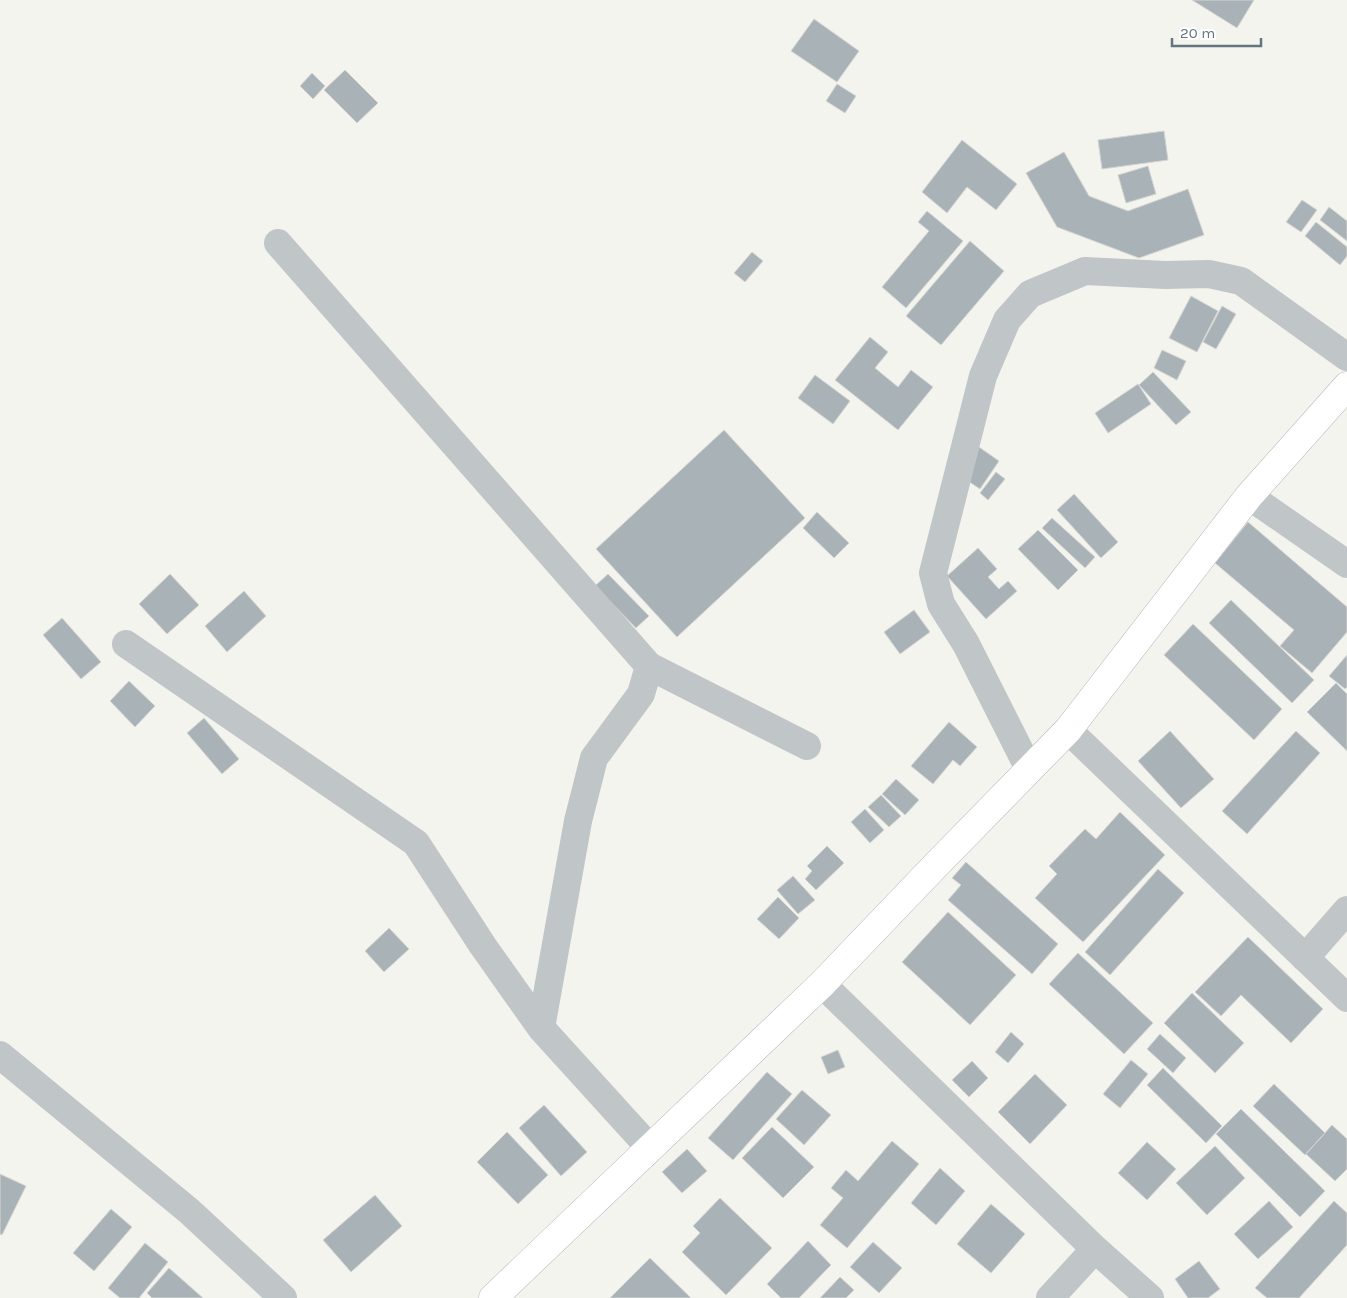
<svg xmlns="http://www.w3.org/2000/svg" width="1347" height="1298" font-family="Karla,sans-serif">
  <style>
    .building { fill: #a9b2b6; stroke: #d5d5d2 }
    .lines { fill: none; stroke-linecap: round; stroke-linejoin: round }
    .major-casing { stroke: #b3b8bb; stroke-width: 29 }
    .minor { stroke: #c0c5c7; stroke-width: 28 }
    .major { stroke: #fff; stroke-width: 28 }
  </style>
  <rect width="100%" height="100%" fill="#f4f4ef"/>
  <path class="building" d="M1192,0h62l-17,28z
    M814,19l45,32 -22,31 -46,-31z
    M345,70l33,33 -21,20 -33,-33z
    M312,73l13,13 -12,13 -13,-13z
    M837,84l19,12 -11,17 -19,-12z
    M1164,131l4,29 -66,9 -4,-29z
    M962,140l55,44 -21,26 -29,-23 -20,26 -25,-21z
    M1064,152l25,44 39,15 60,-22 16,46 -65,23 -82,-31 -31,-54z
    M1148,166l8,28 -30,9 -8,-28z
    M1302,200l15,10 -16,22 -15,-10z
    M1329,207l18,14v20l-27,-21z
    M927,211l36,30 -57,67 -24,-21 47,-56 -11,-9z
    M1316,222l31,25v9l-7,9 -35,-29z
    M970,241l34,30 -63,74 -35,-29z
    M752,252l11,9 -18,21 -11,-9z
    M1191,296l27,15 -21,41 -28,-14z
    M1222,306l14,8 -20,35 -13,-7z
    M870,337l18,15 -13,16 23,19 13,-17 22,17 -35,43 -63,-50z
    M1162,350l24,11 -9,19 -23,-12z
    M1153,372l38,40 -15,13 -37,-40z
    M815,375l35,26 -17,23 -35,-26z
    M1138,384l13,20 -43,29 -13,-20z
    M724,430l81,88 -128,119 -81,-88z
    M979,447l20,14 -19,28 -21,-14z
    M996,472l9,7 -17,21 -8,-7z
    M1074,494l44,48 -17,16 -44,-48z
    M817,512l32,31 -15,15 -31,-30z
    M1052,518l43,39 -10,11 -43,-40z
    M1248,522l99,85v25l-35,41 -32,-27 14,-16 -79,-67z
    M1038,530l40,40 -20,20 -40,-41z
    M978,548l19,21 -9,8 11,12 9,-8 9,10 -31,28 -39,-43z
    M170,574l29,31 -32,29 -28,-30z
    M608,574l41,42 -13,12 -41,-42z
    M244,591l22,25 -39,36 -22,-26z
    M1231,600l83,80 -22,23 -83,-80z
    M914,610l16,22 -30,22 -16,-22z
    M62,618l39,44 -20,17 -38,-44z
    M1193,624l89,85 -28,31 -90,-85z
    M1347,655v32l-2,2 -16,-13z
    M129,681l26,25 -20,21 -25,-26z
    M1336,683l11,11v57l-40,-39z
    M204,718l35,41 -17,15 -35,-41z
    M949,722l28,25 -17,19 -7,-6 -20,24 -22,-18z
    M1170,731l44,48 -33,29 -43,-47z
    M1296,731l24,22 -73,81 -25,-23z
    M896,779l23,21 -14,15 -23,-21z
    M881,795l20,21 -12,11 -21,-20z
    M865,809l19,21 -14,13 -19,-21z
    M1120,812l45,43 -82,87 -48,-44 22,-24 -8,-8 36,-37 11,10z
    M827,846l17,17 -28,27 -11,-11 7,-8 -5,-5z
    M966,862l92,82 -26,30 -84,-74 13,-15 -9,-7z
    M1158,869l26,24 -74,82 -25,-23z
    M793,876l22,24 -17,14 -21,-24z
    M778,897l21,21 -20,21 -22,-20z
    M948,912l68,63 -46,50 -68,-63z
    M389,928l20,21 -25,23 -19,-21z
    M1248,937l75,72 -32,34 -50,-48 -20,21 -26,-24z
    M1078,953l75,70 -29,31 -75,-70z
    M1192,993l52,50 -29,30 -51,-50z
    M1011,1032l13,12 -16,19 -13,-11z
    M1160,1034l26,24 -13,15 -26,-24z
    M838,1050l7,17 -17,7 -7,-17z
    M1131,1060l17,14 -28,34 -17,-14z
    M972,1061l16,17 -19,19 -17,-17z
    M1163,1068l59,58 -16,17 -59,-58z
    M767,1072l25,22 -59,66 -25,-22z
    M1035,1074l32,31 -37,39 -32,-32z
    M1274,1084l51,49 -20,22 -52,-49z
    M802,1090l29,25 -27,30 -28,-26z
    M544,1105l43,47 -26,24 -42,-48z
    M1241,1109l84,82 -25,26 -84,-83z
    M1332,1125l15,14v30l-12,12 -29,-27z
    M772,1127l42,40 -31,31 -41,-40z
    M507,1132l41,43 -30,29 -41,-42z
    M892,1141l27,23 -72,84 -27,-23 23,-27 -12,-10 15,-18 12,11z
    M1147,1142l29,27 -29,31 -29,-27z
    M1215,1146l30,32 -38,37 -31,-32z
    M687,1149l20,22 -25,22 -20,-21z
    M940,1168l25,23 -29,34 -25,-22z
    M0,1174l26,12 -24,49 -2,-1z
    M375,1195l27,31 -51,46 -28,-32z
    M720,1198l52,50 -46,47 -44,-43 18,-19 -7,-7z
    M1269,1201l24,26 -35,32 -24,-25z
    M1334,1201l13,12v32l-48,53h-32l-12,-10z
    M991,1204l34,30 -34,39 -34,-29z
    M111,1209l21,18 -38,44 -21,-18z
    M808,1241l23,24 -32,33h-18l-14,-14z
    M873,1242l29,26 -23,25 -29,-26z
    M145,1243l23,19 -29,36h-19l-12,-10z
    M650,1258l41,40h-81z
    M1199,1261l21,28 -12,9h-20l-13,-19z
    M169,1268l34,30h-51l-5,-5z
    M840,1277l14,13 -8,8h-26z"/>
  <g class="lines">
    <defs>
      <path id="major" d="M493,1298l329,-314 115,-120 131,-134 181,-234 98,-110"/>
    </defs>
    <use href="#major" class="major-casing"/>
    <path class="minor" d="M278,243l371,423 -8,28 -47,64 -16,63 -37,207
      M1249,496l98,68
      M126,644l290,199 67,103 58,82 109,120
      M649,666l158,80
      M1068,730l279,268
      M1029,769l-63,-125 -25,-40 -8,-31 50,-197 24,-56 23,-26 55,-23 80,4 44,-1 32,7 106,76
      M1305,958l42,-48
      M822,984l273,265 55,49
      M0,1055l189,156 94,87
      M1050,1298l45,-49"/>
    <use href="#major" class="major"/>
  </g>
  <path d="M1172 38v8h89v-8" fill="none" stroke="#627581" stroke-width="2.5"/>
  <text x="1180" y="38" font-size="15" fill="#627581" stroke="#ffffff" stroke-width="4" paint-order="stroke">20 m</text>
</svg>
